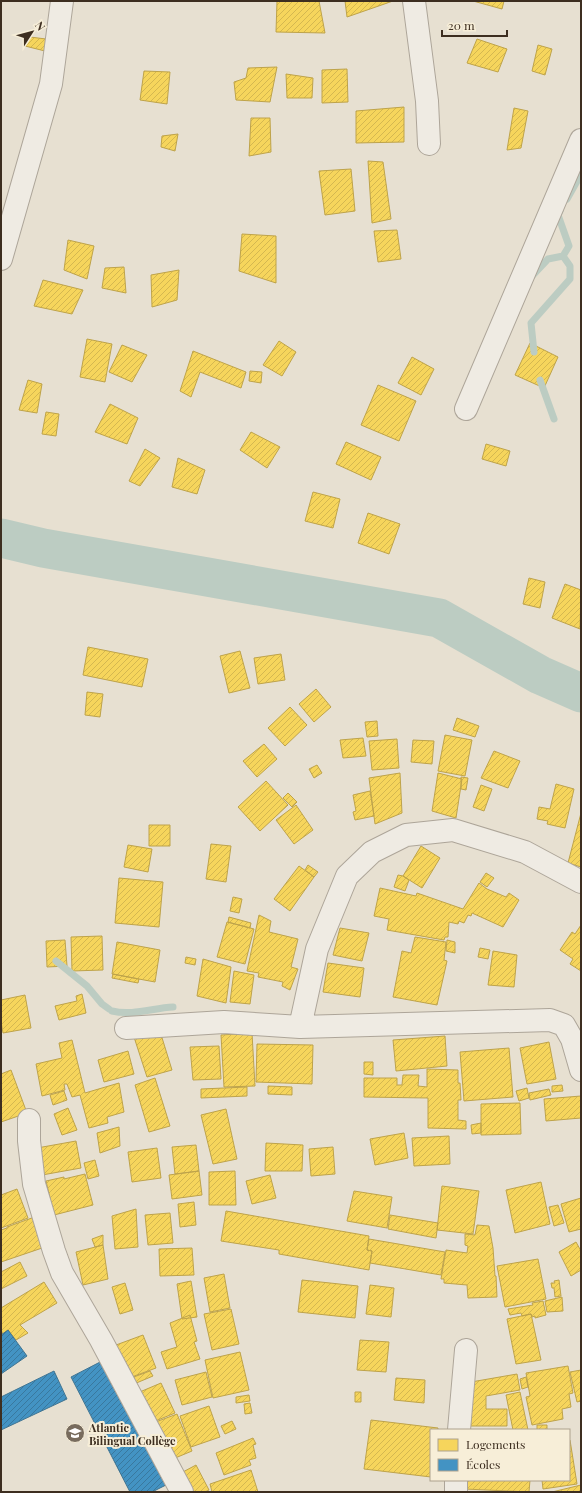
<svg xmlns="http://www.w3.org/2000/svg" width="582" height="1493" font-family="'Playfair Display',serif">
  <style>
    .homes { fill: url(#homes-hatch); stroke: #bea34a }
    .schools { fill: url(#schools-hatch); stroke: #417592 }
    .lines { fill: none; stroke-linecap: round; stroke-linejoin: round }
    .stream { stroke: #bcccc2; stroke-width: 7 }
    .river { stroke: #bcccc2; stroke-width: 39 }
    .street-casing { stroke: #ada599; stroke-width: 24 }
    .street { stroke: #efebe3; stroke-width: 22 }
    .labels { text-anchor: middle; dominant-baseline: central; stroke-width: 4; stroke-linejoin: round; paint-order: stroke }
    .poi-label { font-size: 11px; font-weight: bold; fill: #3d2e20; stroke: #f7eed8; text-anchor: start }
  </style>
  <defs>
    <pattern id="homes-hatch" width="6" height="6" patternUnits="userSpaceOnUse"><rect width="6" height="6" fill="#f6d55c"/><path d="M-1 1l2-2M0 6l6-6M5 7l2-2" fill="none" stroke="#d4b750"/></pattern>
    <pattern id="schools-hatch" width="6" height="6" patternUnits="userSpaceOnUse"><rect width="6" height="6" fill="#4393c3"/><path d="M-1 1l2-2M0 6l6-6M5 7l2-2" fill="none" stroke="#39789e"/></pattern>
  </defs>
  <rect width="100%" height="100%" fill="#e7e0d1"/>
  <path class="homes" d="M277,1h42l6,32 -49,-1z
    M345,1h48l-46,16z
    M473,1h31l-2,8z
    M30,37l16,2 -1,12 -20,-5z
    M477,39l30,10 -9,23 -31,-9z
    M538,45l14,4 -7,26 -13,-4z
    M277,67l-7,35 -34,-2 -2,-18 12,-4 2,-10z
    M347,69l1,33 -26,1v-33z
    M144,71l26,1 -3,32 -27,-4z
    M286,74l27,4 -1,20h-25z
    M404,107v35l-48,1v-32z
    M514,108l14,3 -7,37 -14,2z
    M251,118h19l1,34 -22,4z
    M178,134l-3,17 -14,-4 1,-11z
    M368,161l15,1 8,57 -19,4z
    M351,169l4,42 -30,4 -6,-44z
    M397,230l4,29 -23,3 -4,-31z
    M242,234l34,2v47l-37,-12z
    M68,240l26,6 -7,33 -23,-9z
    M124,267l2,26 -24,-5 3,-20z
    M179,270l-2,30 -25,7 -1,-32z
    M43,280l40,10 -11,24 -38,-8z
    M87,339l25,5 -7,38 -25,-5z
    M279,341l17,11 -14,24 -19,-11z
    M530,343l28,14 -14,31 -29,-13z
    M122,345l25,10 -15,27 -23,-10z
    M193,351l53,21 -5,16 -41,-16 -9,25 -11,-6z
    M412,357l22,12 -13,26 -23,-12z
    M250,371l12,1 -1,11 -12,-2z
    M28,380l14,4 -5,29 -18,-3z
    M378,385l38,16 -17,40 -38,-16z
    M110,404l28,14 -11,26 -32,-12z
    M46,412l13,2 -3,22 -14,-2z
    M251,432l29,15 -13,21 -27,-18z
    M346,442l35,15 -10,23 -35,-16z
    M486,444l24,7 -4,15 -24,-7z
    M145,449l15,9 -20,28 -11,-5z
    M178,458l27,12 -8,24 -25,-7z
    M313,492l27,7 -7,29 -28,-7z
    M368,513l32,11 -11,30 -31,-11z
    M529,578l16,4 -5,26 -17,-4z
    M565,584l16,6 -1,39 -28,-11z
    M88,647l60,12 -6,28 -59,-12z
    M240,651l10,37 -21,5 -9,-37z
    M281,654l4,26 -27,4 -4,-26z
    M316,689l15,18 -17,15 -15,-18z
    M87,692l16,2 -3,23 -15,-2z
    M290,707l17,18 -22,21 -17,-18z
    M457,718l22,8 -4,11 -22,-7z
    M377,721l1,15 -11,1 -2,-15z
    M445,735l27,5 -7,36 -27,-5z
    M363,738l3,18 -23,2 -3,-18z
    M397,739l2,29 -27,2 -3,-29z
    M413,740l21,1 -2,23 -21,-2z
    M264,744l13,15 -20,18 -14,-16z
    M494,751l26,10 -12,27 -27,-10z
    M317,765l5,8 -8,5 -5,-9z
    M400,773l2,40 -27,11 -6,-46z
    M438,773l24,6 -6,39 -24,-7z
    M461,777l7,1 -2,12 -5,-1z
    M266,781l22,24 -28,26 -22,-24z
    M556,784l18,5 -9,39 -18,-4 1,-3 -11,-2 2,-12 11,2z
    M481,785l11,4 -8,22 -11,-4z
    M370,791l4,25 -19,4 -2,-8 3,-1 -3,-16z
    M288,793l9,9 -5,5 -9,-9z
    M296,805l17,25 -19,14 -18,-24z
    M581,813v54l-13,-4z
    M149,825h21v21h-21z
    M211,844l20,2 -5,36 -20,-3z
    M128,845l24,4 -4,23 -24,-5z
    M421,846l19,12 -18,30 -19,-12z
    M308,865l10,7 -4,5 -9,-7z
    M299,866l15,11 -24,34 -16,-12z
    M486,873l8,5 -7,9 -7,-5z
    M398,875l5,1 6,4 -4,11 -11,-4z
    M119,878l44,4 -4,45 -44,-4z
    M479,883l8,6 19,8 3,-4 10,7 -16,27 -31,-14 -1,3 -3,-1 -4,8 -5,-2 -1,3 -9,-2 -1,15h-3l-1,3 -57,-10 2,-11 -15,-3 6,-28 36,8 1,-3 46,16z
    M233,897l9,2 -3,14 -9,-2z
    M259,915l12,6 -2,11 29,7 -7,28 7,2 -8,21 -8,-4 1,-4 -25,-5 1,-4 -12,-2z
    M229,917l22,6 -1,5 -22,-6z
    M227,922l27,7 -9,35 -28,-7z
    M581,925v46l-11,-7 3,-5 -13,-9 12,-18 3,2z
    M340,928l29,5 -7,28 -29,-6z
    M102,936l1,34 -31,1 -1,-34z
    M415,937l31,5 -2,18 3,1 -10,44 -44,-8 9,-46 9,2z
    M65,940l2,26 -20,1 -1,-26z
    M447,940l8,2v11l-9,-2z
    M117,942l43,8 -5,32 -43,-8z
    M480,948l10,2 -2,9 -10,-2z
    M493,951l24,4 -3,32 -26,-2z
    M186,957l10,2 -1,6 -10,-2z
    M203,959l28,8 -5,36 -29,-7z
    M328,963l36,5 -4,29 -37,-5z
    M234,971l20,4 -4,29 -20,-2z
    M113,974l26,5 -1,4 -26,-5z
    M82,994l4,19 -27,7 -4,-14 22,-5 -1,-5z
    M25,995l6,33 -28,5 -2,-11v-22z
    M159,1028l13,42 -25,7 -14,-43z
    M252,1033l3,53 -31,1 -3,-52z
    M445,1036l2,30 -51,5 -3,-31z
    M72,1040l13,53 34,-10 5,29 -17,5 1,6 -19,5 -9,-33 -8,2 -5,-13h-3l1,6 -23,6 -6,-32 26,-6 -3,-15z
    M549,1042l7,37 -29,5 -7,-36z
    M257,1044l56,1 -1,39 -56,-2z
    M219,1046l2,33 -28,1 -3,-33z
    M509,1048l4,49 -49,4 -4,-49z
    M128,1051l6,23 -30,8 -6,-22z
    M364,1062h9v13l-9,-1z
    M427,1069l31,1v13h2l1,17h-3v20l8,1v8l-38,-1v-30l-64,-1v-19h33v7h5l1,-10h16l-1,11 9,1z
    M11,1070l16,43 -26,9v-48z
    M155,1078l15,48 -21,6 -14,-47z
    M562,1085l1,6 -11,1v-6z
    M268,1086l24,1v8l-24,-1z
    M247,1087v9l-46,2v-9z
    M527,1088l2,10 -10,3 -3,-10z
    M549,1089l2,6 -21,5 -1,-7z
    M64,1091l3,9 -14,5 -3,-10z
    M581,1096v22l-35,3 -2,-22z
    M520,1103l1,31 -40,1v-31z
    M68,1108l9,22 -15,5 -8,-21z
    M226,1109l11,50 -24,5 -12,-49z
    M481,1123v10l-9,1 -1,-9z
    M119,1127l1,19 -20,7 -3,-20z
    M404,1133l4,25 -33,7 -5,-26z
    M449,1136l1,28 -36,2 -2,-28z
    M76,1141l5,27 -39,7 -5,-27z
    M266,1143l37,2 -1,26h-37z
    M196,1145l3,26 -24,3 -3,-27z
    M333,1147l2,27 -24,2 -2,-27z
    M157,1148l4,30 -29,4 -4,-30z
    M95,1160l4,16 -11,3 -4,-16z
    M199,1171l3,24 -30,4 -3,-24z
    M235,1171l1,34h-27v-33z
    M85,1174l8,31 -39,10 -8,-34 18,-4v2z
    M270,1175l6,23 -24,6 -6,-23z
    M541,1182l9,42 -35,9 -9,-43z
    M442,1186l37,5 -6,43 -36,-4z
    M17,1189l11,29 -27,10v-33z
    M354,1191l38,6 -5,31 -40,-7z
    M581,1198v31l-12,3 -8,-28z
    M194,1202l2,23 -16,2 -2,-23z
    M558,1205l6,18 -10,3 -5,-19z
    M136,1209l2,38 -23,2 -3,-33z
    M226,1211l143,25 -2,14 5,1 -3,19 -90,-16v-4l-58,-9z
    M170,1213l3,30 -25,2 -3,-30z
    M40,1215l8,31 -47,16v-32l6,-2v-1z
    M390,1215l48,8 -2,15 -48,-9z
    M477,1225l12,1 4,22 2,28h1l1,21 -29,1 -1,-13 -23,-2v-4h-3l5,-29 21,3 1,-7 -3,-1v-11l10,1z
    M103,1235v10l-8,2 -3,-8z
    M369,1239l76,13 -4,23 -71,-12 2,-12 -5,-1z
    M576,1242l5,9v19l-10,6 -12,-24z
    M103,1245l5,34 -25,6 -7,-33z
    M192,1248l2,27 -34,1 -1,-27z
    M538,1259l8,40 -41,8 -8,-41z
    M20,1262l7,14 -26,13v-17z
    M224,1274l6,34 -20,4 -6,-34z
    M302,1280l56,6 -3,32 -57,-6z
    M559,1280l2,16 -6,1 -1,-9h-2l-1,-5h4l-1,-2z
    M191,1281l6,36 -15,2 -5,-35z
    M44,1282l13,21 -37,22 8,8 -12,7 -8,-10 -5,4 -2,-4v-22z
    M125,1283l8,27 -13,4 -8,-27z
    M370,1285l24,3 -3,29 -25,-3z
    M562,1297l1,14 -16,1 -2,-11z
    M543,1301l3,14 -11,3v-2l-3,1 -1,-3 -9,2 -1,-3 -11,2 -2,-6 25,-4 -1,-2z
    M231,1309l8,35 -27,6 -8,-36z
    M531,1314l10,46 -25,4 -9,-45z
    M190,1315l7,26 -3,1 6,17 -33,10 -6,-17 16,-5 -7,-24z
    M143,1335l13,33 -27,10 -13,-33z
    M360,1340l29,2 -3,30 -29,-2z
    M240,1352l9,38 -36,8 -8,-38z
    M568,1366l5,27 -4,1 2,13 -9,2 1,10 -31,6 -6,-28 4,-1 -4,-23z
    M581,1370v31l-4,1 -7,-30z
    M150,1371l3,5 -19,8 -3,-6z
    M206,1372l6,25 -30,8 -7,-25z
    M517,1374l3,16 -34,6v13h21v17h-37l1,-44z
    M526,1377l2,10 -6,2 -2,-10z
    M396,1378l29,2 -1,23 -30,-3z
    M161,1383l14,30 -27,11 -13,-30z
    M355,1392h6v10h-6z
    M520,1392l8,38h-15l-7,-35z
    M249,1395l1,6 -14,2v-6z
    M250,1403l2,10 -7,1 -1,-10z
    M209,1406l11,31 -29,10 -11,-31z
    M177,1414l15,37 -24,10 -15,-38z
    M371,1420l67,8v2h-7v47l-67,-8z
    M232,1421l4,8 -11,5 -4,-8z
    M537,1425h10v5h-10z
    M253,1438l3,6 -3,1 3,13 -7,2 2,5 -27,10 -8,-22z
    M570,1440l7,44 -34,5 -1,-9h27v-39z
    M196,1465l13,25 -4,2h-14l-10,-19z
    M251,1470l7,22h-46l-2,-8z
    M466,1480h64l-1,12 -64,-3z
    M581,1485v7h-29z"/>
  <path class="schools" d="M8,1330l19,26 -26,18v-39z
    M104,1360l64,124 -16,8h-22l-59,-115z
    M54,1371l13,28 -66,31v-33z"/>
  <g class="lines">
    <path class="stream" d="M567,199l14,-25
      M560,211l-2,4 11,31 -6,10
      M531,277l17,-18 15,-3
      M534,352l-3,-29 39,-44v-13l-7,-10
      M540,380l14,39
      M56,961l31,25 15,18 7,5
      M112,1011c20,5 41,-3 61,-4"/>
    <path class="river" d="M1,538l42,10 396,70 101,57 41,18"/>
    <defs>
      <path id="street" d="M414,1l13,100 2,43
        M1,259l50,-175 11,-83
        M466,409l115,-269
        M300,1027l17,-78 30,-73 25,-24 34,-17 47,-5 72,22 56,30
        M126,1028l98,-6 76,5 250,-7 14,5 8,14 9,31
        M29,1120v21l5,43 20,67 8,22 39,67 81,152
        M459,1430l7,-80
        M456,1492v-12"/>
    </defs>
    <use href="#street" class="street-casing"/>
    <use href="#street" class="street"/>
  </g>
  <defs>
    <symbol id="school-disc" viewBox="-11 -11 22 22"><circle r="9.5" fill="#786c5e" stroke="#f7eed8"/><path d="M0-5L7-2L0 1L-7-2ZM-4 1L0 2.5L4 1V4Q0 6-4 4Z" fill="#fff"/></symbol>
  </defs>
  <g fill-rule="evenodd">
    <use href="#school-disc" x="64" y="1422" width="22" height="22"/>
  </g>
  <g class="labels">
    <g class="poi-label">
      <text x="89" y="1427">Atlantic<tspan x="89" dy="13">Bilingual Collège</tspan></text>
    </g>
  </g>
  <rect width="582" height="1493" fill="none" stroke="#3d2e20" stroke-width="4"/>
  <rect x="430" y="1429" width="140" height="52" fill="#f7eed8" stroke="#ada18e"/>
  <rect x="438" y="1439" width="20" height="12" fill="#f6d55c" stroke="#ada18e"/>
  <text x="466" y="1449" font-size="12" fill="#3d2e20">Logements</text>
  <rect x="438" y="1459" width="20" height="12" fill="#4393c3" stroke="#ada18e"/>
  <text x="466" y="1469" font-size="12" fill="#3d2e20">Écoles</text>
  <g transform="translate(32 32) rotate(54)" stroke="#f7eed8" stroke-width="3" paint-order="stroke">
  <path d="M0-3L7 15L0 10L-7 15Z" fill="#3d2e20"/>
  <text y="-6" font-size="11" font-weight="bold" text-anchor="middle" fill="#3d2e20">N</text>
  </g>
  <path d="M442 30v6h65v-6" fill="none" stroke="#3d2e20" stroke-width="2"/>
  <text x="448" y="30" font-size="12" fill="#3d2e20" stroke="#f7eed8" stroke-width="3" paint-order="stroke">20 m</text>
</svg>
